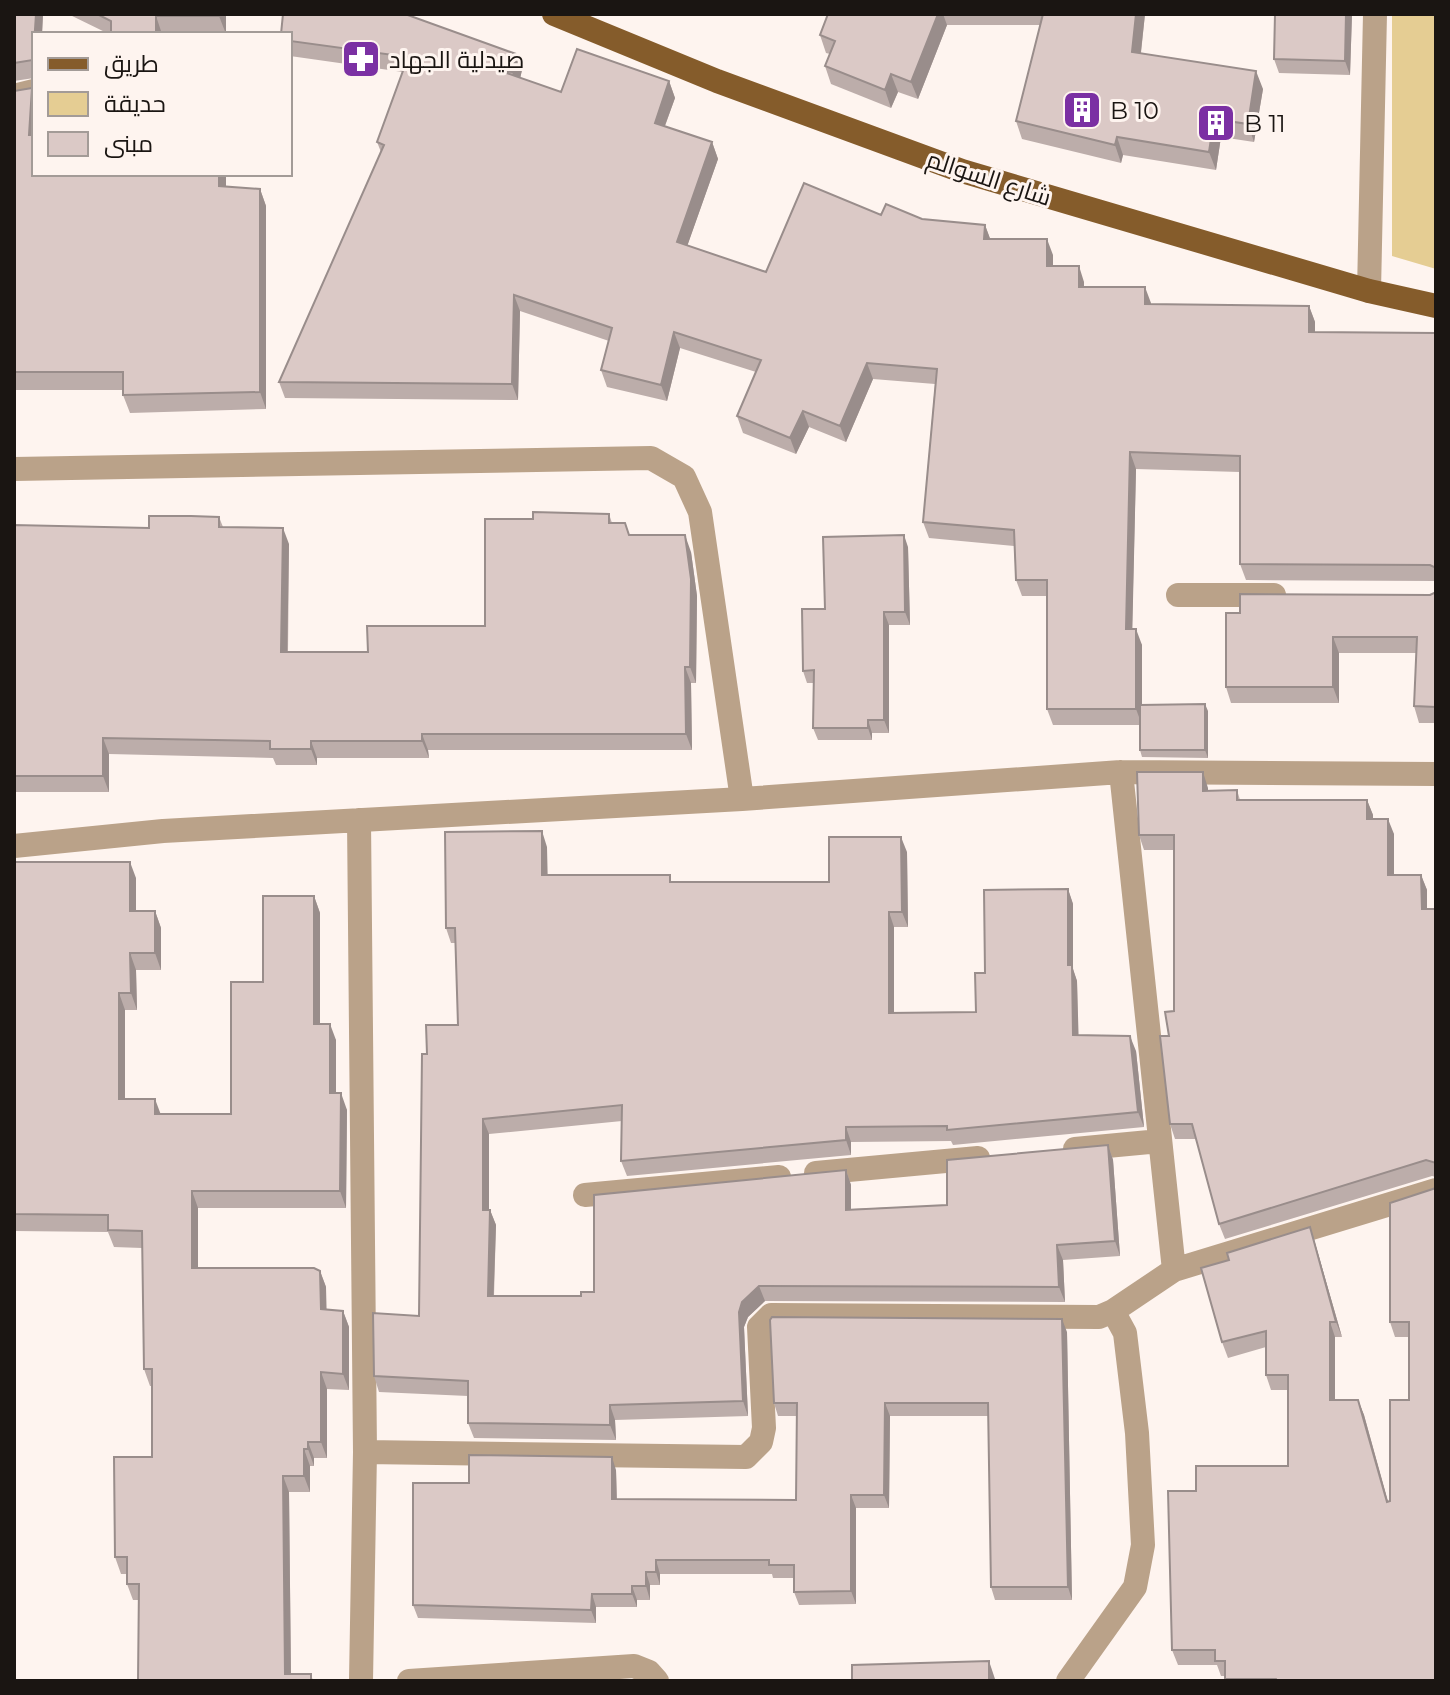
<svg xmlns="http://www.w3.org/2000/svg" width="1450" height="1695" font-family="Montserrat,Cairo,sans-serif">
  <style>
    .green { fill: #e5cd93 }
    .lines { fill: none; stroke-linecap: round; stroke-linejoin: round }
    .minor { stroke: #baa289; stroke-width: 24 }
    .major { stroke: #855c2b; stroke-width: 24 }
    .wall { fill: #bcadaa }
    .shaded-wall { fill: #998d8b }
    .building { fill: #dbc9c6; stroke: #998d8b; stroke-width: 2 }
    .labels { text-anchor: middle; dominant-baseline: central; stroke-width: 6; stroke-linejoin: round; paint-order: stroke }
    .poi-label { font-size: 24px; fill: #1a1512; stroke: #fef4ef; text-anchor: start }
    .street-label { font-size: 24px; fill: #1a1512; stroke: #fef4ef }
  </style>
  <rect width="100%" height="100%" fill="#fef4ef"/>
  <path class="green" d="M1392,14h44v255l-44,-13z"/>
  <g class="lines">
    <path class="minor" d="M14,96l20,-5
      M1369,291l6,-277
      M14,469l637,-11 33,19 16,35 42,287
      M1178,595h96
      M359,820l6,632 -4,229
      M14,846l149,-15 579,-32 379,-27 315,2
      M1075,1149l85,-8
      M816,1173l162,-15
      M585,1195l194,-18
      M1174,1270l262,-80
      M365,1452l381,5 15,-15 3,-14 -5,-101 12,-12 328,2 14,-6
      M409,1681l225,-15 15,6 8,9
      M1068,1681l67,-94 8,-42 -6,-112 -12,-100 -12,-22 61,-41 -53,-498"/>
    <path class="major" d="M554,14l163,67 245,90 407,120 67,15"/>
  </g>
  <path class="wall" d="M14,14h29l-1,20h-8v44l-20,3z
    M68,14h158v20h-117z
    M828,14h317l-4,39 122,36 -9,53 -33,-5 -5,33 -93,-15 -2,8 -99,-24 -6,-18 24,-96h-93l-29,74 -20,-7 -7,16 -60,-24 -6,-18 5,-12 -4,-1 -6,-18z
    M1275,14h77l-2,61 -71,-2 -5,-14z
    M290,34l232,36 -2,8 41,14 108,-11 6,17 -10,28 47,16 6,17 -31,87 79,26 115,-57 104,10 5,14 63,16v11l31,16v5l67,16v1l158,2 6,16v10l121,1v248l-190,-1 -6,-16v-92l-104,-3 -4,160 10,16v60l66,6v47l-66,-1 -2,-7v-25h-87l-6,-16v-113h-25l-6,-16 -2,-34 -85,-8 -6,-16 12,-138 -62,-5 -27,63 -37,-15 -13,27 -53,-21 -6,-17 19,-44 -76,-24 -13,53 -60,-14 -6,-17 8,-29 -89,-30 -2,89 -233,-2 -6,-16 102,-230 -4,-10 26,-70 -113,-16z
    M32,88l2,6v80h192v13l34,2 6,17v203l-136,4 -7,-18v-5h-109v-299z
    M609,514l3,9 17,12 62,17 6,44 -1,87h-5l1,67h-264l1,8h-112v7h-41l-3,-7 -164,-4v38h-95v-267l135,3 70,-11 4,10 66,17 -1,108h80l117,-26 48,-107z
    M908,547l2,78h-21v108h-17v7h-54l-5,-12 1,-45h-7l-4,-12 22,-62z
    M1436,592v131h-17l-5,-17 2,-53h-77v50h-108l-5,-16 14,-74 190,-18z
    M1208,788v2h29l3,10h127l6,15v4l21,15v41h27l6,15v19h9v268l-4,-1 -207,63 -6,-15 -23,-85h-21l-5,-15 -1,-88 5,-25v-161h-30l-5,-15z
    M547,847v28l125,7h157l78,-30 1,75h-14v86l82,-1 9,-39 83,-84 5,15v65l4,12 1,54 58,16 8,76 -191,18 -2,-4 -100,1v13l-224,21 -6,-15 1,-40 -133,13v76h1l6,15 -2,71h87l13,-4 252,-122 5,15v24l96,-4 161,-60 5,15 7,96 -57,4 2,42 -300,-1 -17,16 -4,10 4,89 -133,4 1,20 -142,-2 -6,-15v-27l-89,-4 -5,-16 45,-60 8,-262 31,-29 -3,-82h-4l-5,-15z
    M14,862l122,16v33h19l6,17v42h-25l1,40h-12v89l36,15h70l32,-132 51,-86 6,17v111l16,16v53l11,17 -1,98h-148v60l122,3 6,16v23l17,1 6,16v63l-22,-1v69h-13v8h-4v26h-21l2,182h20l2,7h-175l1,-81h-6l-6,-16v-10h-6l-6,-17 37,-100v-71h-2l-6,-17 -2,-121 -28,-1 -6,-15 -94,-1z
    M1436,1188v493h-211v-5h-4l-4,-11h-39l-6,-15 24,-159 92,-25v-76h-17l-5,-15v-28l-38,11 -6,-16 7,-82 81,-33 5,16 27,94h-7v63h23l6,15 24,86h2l19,-101v-63h-14l-5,-15z
    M1067,1332l5,268h-77l-4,-13 -3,-171h-98l-1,92h-33v96l-57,1 -5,-13v-14h-21l-1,-4h-112v11h-10v15h-13v7h-41v16l-178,-5 -5,-13 56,-122 147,-13 1,29 179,1 1,-84h-19l-4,-13z"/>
  <path class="shaded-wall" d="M36,14h7l-1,20h-7z
    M219,14h7v20l-7,-18z
    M938,14h5l4,11 -29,74 -7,-17z
    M1136,14h9l-6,55 -7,-17z
    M1346,14h6l-2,61 -5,-14z
    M156,16l6,18h-6z
    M516,54l6,16 -4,18 -6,-16z
    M1256,71l7,18 -9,53 -6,-18z
    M891,74l7,18 -7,16 -6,-18z
    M669,81l6,17 -15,41 -5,-16z
    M32,88l2,6v55l-5,-14z
    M1214,119l7,18 -5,33 -7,-18z
    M1117,137l6,18 -2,8 -6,-18z
    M712,142l6,17 -35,99 -6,-16z
    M219,174h7v30l-7,-18z
    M260,189l6,17v203l-6,-17z
    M985,225l6,16 -7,-2z
    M1047,239l6,16v27l-6,-16z
    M1079,266l5,16v22l-5,-17z
    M1145,287l6,16v18l-6,-17z
    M514,295l6,16 -2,89 -6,-16z
    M1309,306l6,16v26l-6,-16z
    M674,332l6,16 -13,53 -6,-16z
    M867,363l6,16 -27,63 -6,-16z
    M803,411l6,16 -13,27 -6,-16z
    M1130,452l6,17 -4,176 -6,-16z
    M283,528l6,16 -2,124 -6,-16z
    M685,535l6,17 6,44 -1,87 -6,-16z
    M904,535l4,12 2,78 -5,-13z
    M884,612l5,13v108l-5,-13z
    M1136,629l6,16v80l-6,-16z
    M1333,637l6,16v50l-6,-16z
    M685,667l6,16 1,67 -6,-16z
    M1205,704l3,7v47l-3,-8z
    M868,720l4,13v7l-4,-12z
    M422,734l6,16 1,8 -7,-17z
    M103,738l6,16v38l-6,-16z
    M311,741l6,17v7l-6,-16z
    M1203,772l5,16v18l-5,-15z
    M1367,800l6,15v19l-6,-15z
    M1388,819l6,15v56l-6,-15z
    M542,831l5,16 1,43 -6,-15z
    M901,837l6,15 1,75 -6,-15z
    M130,862l6,16v50l-6,-17z
    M1421,875l6,15v34l-5,-15z
    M1068,889l5,15v65l4,12 2,69 -6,-15 -5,-70z
    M314,896l6,17v127l-6,-16z
    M155,911l6,17v42l-6,-17z
    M889,912l5,15v102l-5,-16z
    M130,953l6,17 1,40 -6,-17z
    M119,993l6,17v105l-6,-16z
    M330,1024l6,16v70l-6,-17z
    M1130,1036l6,15 8,76 -6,-15z
    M341,1093l6,17 -1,98 -6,-17z
    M155,1099l6,16 -6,-1z
    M483,1119l6,15v91l-6,-15z
    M846,1127l5,15v13l-5,-15z
    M1108,1145l5,15 7,96 -5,-15z
    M846,1170l5,15v40l-5,-15z
    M192,1191l6,17v77l-6,-17z
    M490,1210l6,15 -3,86 -5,-15z
    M1310,1227l5,16 27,94 -6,-15z
    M1057,1245l6,15 2,42 -6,-15z
    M320,1271l6,16 1,39 -6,-17z
    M759,1286l6,15 -17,16 -4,10 4,89 -5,-15 -4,-89 3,-10z
    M343,1311l6,16v63l-6,-16z
    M1062,1319l5,13 5,268 -4,-13z
    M1330,1322l5,15v78l-5,-15z
    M321,1372l6,17v69l-6,-16z
    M1358,1400l6,15 28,102 -5,-15z
    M885,1403l5,13 -1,92 -5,-13z
    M610,1405l5,15 1,20 -6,-15z
    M308,1442l6,16v8l-6,-17z
    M304,1449l6,17v26l-6,-16z
    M612,1457l4,13 1,43 -5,-14z
    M283,1476l6,16 2,189 -6,-7z
    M851,1495l5,13v96l-5,-13z
    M656,1560l4,14v11l-4,-13z
    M646,1572l4,13v15l-4,-14z
    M632,1586l5,14v7l-5,-13z
    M592,1594l4,13v16l-5,-13z
    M989,1661l6,18v2h-6z"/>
  <path class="building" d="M14,14h22l-3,46 -19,3z
    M97,14h122v2h-63v18h-45v-13z
    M283,14h122l111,40 -4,18 -14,-2 63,22 16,-43 92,32 -14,42 57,19 -35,100 89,30 38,-89 77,32 5,-11 36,15 63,6 -1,14h63v27h32v21h66v17l164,2v26l127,1v235l-6,-3 -190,-1v-108l-110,-4 -4,177h10v80h-89v-129h-31l-2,-50 -91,-8 14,-153 -70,-6 -27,63 -37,-15 -13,27 -53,-22 24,-56 -87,-28 -13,53 -60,-15 11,-42 -98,-33 -2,89 -233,-2 105,-237 -7,-3 31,-85 -118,-16v-7h-9z
    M828,14h110l-27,68 -20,-8 -6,16 -60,-24 10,-25 -15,-6z
    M1043,14h93l-4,38 124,19 -8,53 -34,-5 -5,33 -92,-15 -2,8 -99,-24z
    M1275,14h71l-1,47 -71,-2z
    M32,88l-3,47h5v39h185v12l41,3v203l-137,3v-23h-109v-281z
    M533,512l76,2v9h16l4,12h56l6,44 -1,88h-5l1,67h-264v7h-111v8h-41v-8l-167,-3v38h-89v-251l135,3v-12h42l28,1v10l64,1 -2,124h87l-1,-26h118v-107h48z
    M904,535l1,77h-21v108h-16v8h-55l1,-58 -11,1 -1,-62h23l-2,-72z
    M1436,592v115l-22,-1 3,-69h-84v50h-107v-74h14v-19l190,1z
    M1205,704v46h-65v-45z
    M1137,772h66v19l34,-1v10h130v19h21v56h33l1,34h14v254l-10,-3 -207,64 -27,-100h-22l-10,-88h9l-4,-24 9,-1v-176h-35z
    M542,831v44h128v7h159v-45h72l1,75h-13v101l87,-1 -1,-39h10l-1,-83 84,-1v76h4l1,70 57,1 8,76 -191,18v-4l-101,1v13l-225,21 1,-56 -139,14v91h7l-2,86h93v-4h13v-97l252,-25v40l101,-5v-45l161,-15 7,96 -58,4 2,42 -300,-1 -17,16 -3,10 4,89 -133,4v20l-142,-2v-42l-94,-5 -1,-63 46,3 3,-262h5l-1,-29h32l-3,-97h-9l-1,-96z
    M14,862h116v49h25v42h-25l1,40h-12v106h36v15h76v-132h32v-86h51v128h16v69h11l-1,98h-148v77h122l6,3 1,38 22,2v63l-22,-2v70h-13v7h-4v27h-21l2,198h26v7h-173l1,-97h-12v-27h-12l-1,-100h38v-88h-8l-2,-138 -34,-1v-15l-94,-1z
    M1436,1188v493h-159l-1,-2h-51v-18h-10v-11h-43l-4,-159h28v-25h92v-91h-22v-44l-44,11 -21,-74 28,-8 -2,-7 83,-26 26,95h-6v78h28l29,102 3,-1v-101h19v-78h-19v-119z
    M772,1317l290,2 6,268h-77l-3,-184h-103l-1,92h-33v96l-57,1v-27h-25v-5h-113v12h-10v14h-14v8h-40l-1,16 -178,-5v-122h56v-28l143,2v42l184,1 1,-97h-23l-4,-83z
    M989,1661v20h-137v-16z"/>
  <defs>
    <symbol id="pharmacy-square" viewBox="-11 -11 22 22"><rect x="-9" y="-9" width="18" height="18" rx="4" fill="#7b30a3" stroke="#fef4ef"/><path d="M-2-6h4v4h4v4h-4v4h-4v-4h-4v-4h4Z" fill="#fff"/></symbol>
    <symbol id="building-square" viewBox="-11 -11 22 22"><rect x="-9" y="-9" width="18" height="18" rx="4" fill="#7b30a3" stroke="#fef4ef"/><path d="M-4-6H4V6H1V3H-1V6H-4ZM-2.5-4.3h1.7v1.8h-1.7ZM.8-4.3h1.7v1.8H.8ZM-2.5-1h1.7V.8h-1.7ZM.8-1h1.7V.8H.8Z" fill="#fff"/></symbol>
  </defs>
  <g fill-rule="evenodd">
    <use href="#pharmacy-square" x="339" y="37" width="44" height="44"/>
    <use href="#building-square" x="1060" y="88" width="44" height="44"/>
    <use href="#building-square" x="1194" y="101" width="44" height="44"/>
  </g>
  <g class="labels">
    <g class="poi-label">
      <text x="389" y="59">صيدلية الجهاد</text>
      <text x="1110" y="110">B 10</text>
      <text x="1244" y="123">B 11</text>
    </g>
    <g class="street-label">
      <text transform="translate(989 178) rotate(18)">شارع السوالم</text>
    </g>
  </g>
  <rect width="1450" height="1695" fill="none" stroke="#1a1512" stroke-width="32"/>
  <rect x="32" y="32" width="260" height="144" fill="#fef4ef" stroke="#a39b97" stroke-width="2"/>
  <rect x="48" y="58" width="40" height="12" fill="#855c2b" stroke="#a39b97" stroke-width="2"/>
  <text x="104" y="72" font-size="24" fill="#1a1512">طريق</text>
  <rect x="48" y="92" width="40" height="24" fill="#e5cd93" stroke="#a39b97" stroke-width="2"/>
  <text x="104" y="112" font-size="24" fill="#1a1512">حديقة</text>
  <rect x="48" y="132" width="40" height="24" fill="#dbc9c6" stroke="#a39b97" stroke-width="2"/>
  <text x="104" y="152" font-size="24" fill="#1a1512">مبنى</text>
</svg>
